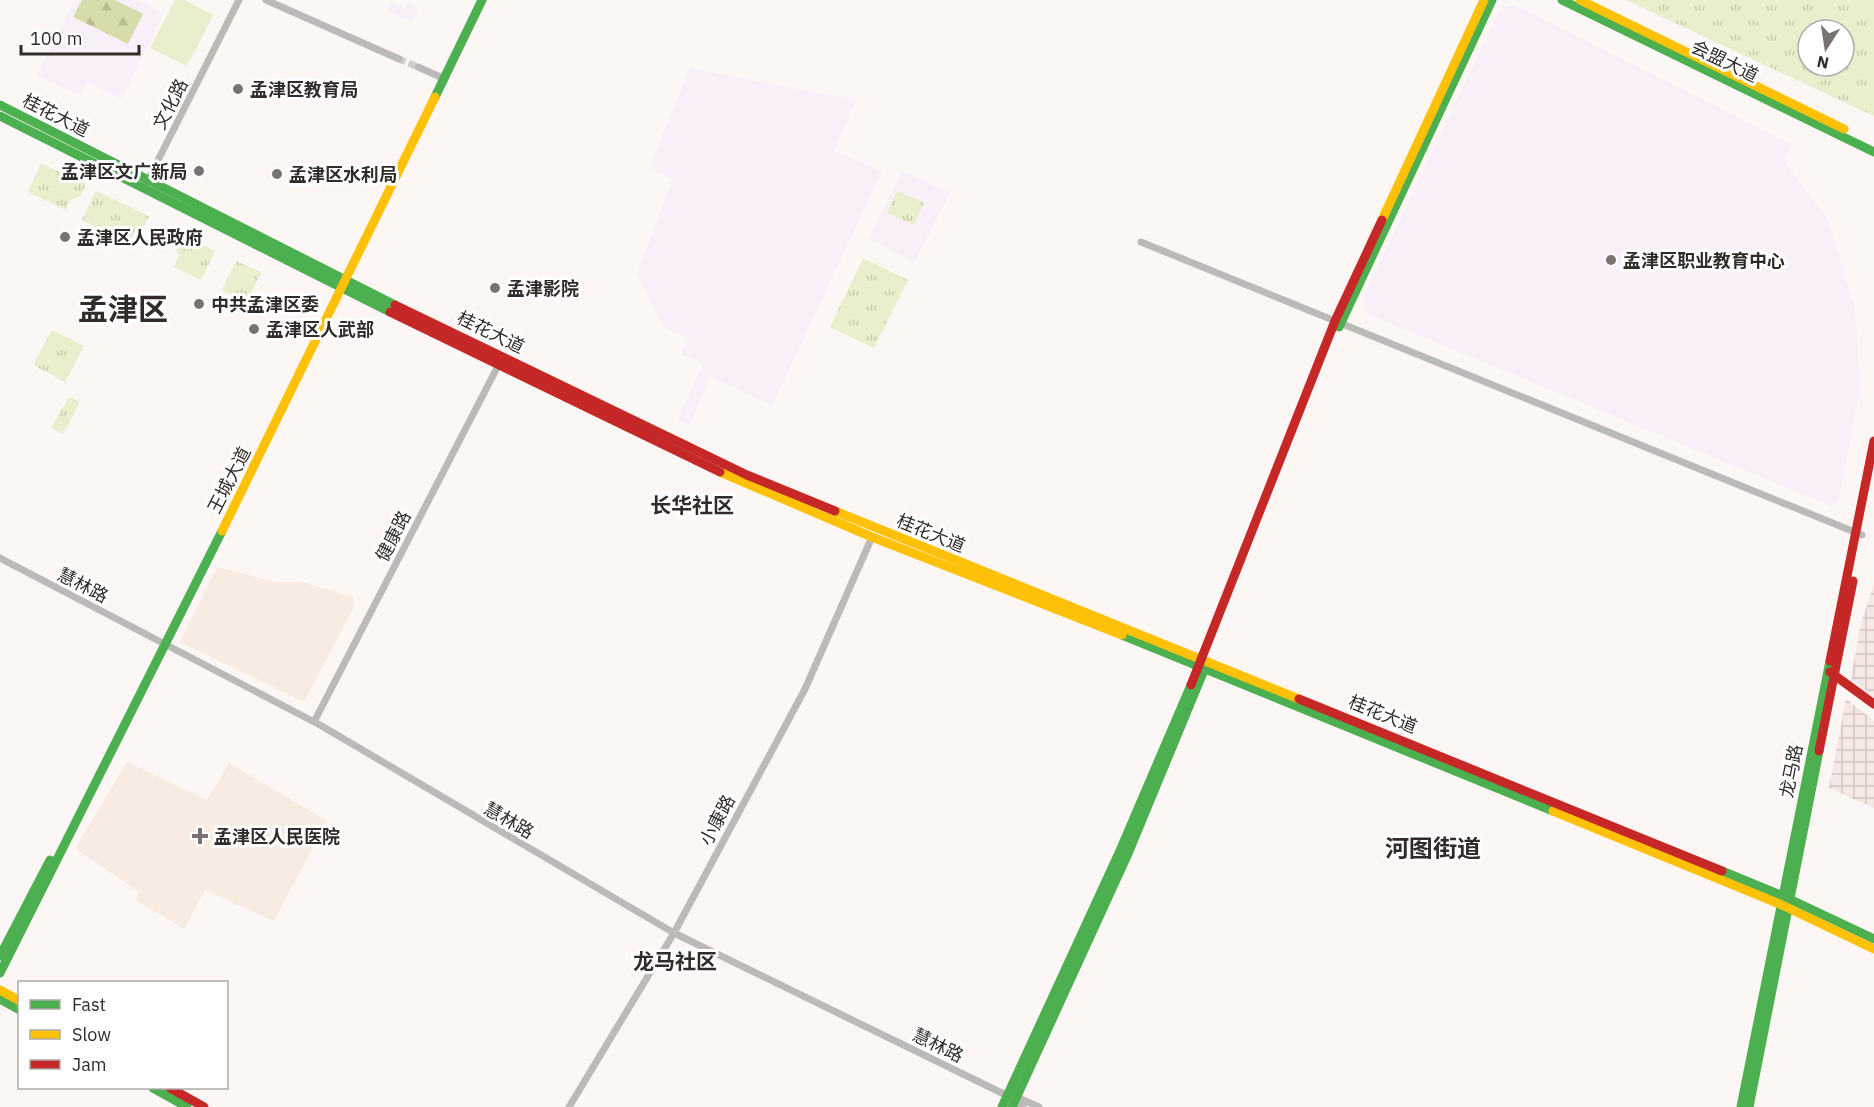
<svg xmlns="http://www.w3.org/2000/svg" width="1874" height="1107" font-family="'IBM Plex Sans','Noto Sans SC',sans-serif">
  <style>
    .built { fill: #f8ebe2 }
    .industrial { fill: url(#industrial-grid) }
    .education { fill: #f9eff8 }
    .grass { fill: url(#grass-tufts); fill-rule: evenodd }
    .forest { fill: url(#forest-firs) }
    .garden { fill: #eaeecc }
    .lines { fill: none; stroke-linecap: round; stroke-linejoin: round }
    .street-tunnel { stroke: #d3cecb; stroke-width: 7; stroke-dasharray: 7 3.5; stroke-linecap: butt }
    .street { stroke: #bbbab8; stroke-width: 7 }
    .fast { stroke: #4caf50; stroke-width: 9 }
    .slow { stroke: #ffc107; stroke-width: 9 }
    .jam { stroke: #c62828; stroke-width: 9 }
    .poi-dot { fill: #787370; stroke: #fff; stroke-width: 2 }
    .labels { text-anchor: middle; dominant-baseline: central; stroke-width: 6; stroke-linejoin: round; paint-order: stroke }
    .street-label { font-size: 18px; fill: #312c29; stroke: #fff }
    .poi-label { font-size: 18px; font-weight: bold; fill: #312c29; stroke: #fff; text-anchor: start }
    .quarter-label { font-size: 21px; font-weight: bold; fill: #312c29; stroke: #fff }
    .district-label { font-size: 24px; font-weight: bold; fill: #312c29; stroke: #fff }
    .town-label { font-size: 30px; font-weight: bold; fill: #312c29; stroke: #fff }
  </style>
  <defs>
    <pattern id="industrial-grid" width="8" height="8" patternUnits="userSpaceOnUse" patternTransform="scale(1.5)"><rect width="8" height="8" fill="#f5e7e3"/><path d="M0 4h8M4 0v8" fill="none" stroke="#d2c6c3"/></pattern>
    <pattern id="grass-tufts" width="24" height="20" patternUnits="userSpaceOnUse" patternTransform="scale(1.5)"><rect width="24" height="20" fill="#eaeecc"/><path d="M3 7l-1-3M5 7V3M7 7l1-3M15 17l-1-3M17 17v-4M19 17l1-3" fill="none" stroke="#c9ccaf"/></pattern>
    <pattern id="forest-firs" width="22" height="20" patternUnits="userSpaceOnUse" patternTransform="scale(1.5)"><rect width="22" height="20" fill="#d7ddaa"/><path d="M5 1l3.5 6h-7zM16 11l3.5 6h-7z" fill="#b9be92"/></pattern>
  </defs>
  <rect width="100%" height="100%" fill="#fcf7f4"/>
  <path class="built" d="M217,567l58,15h27l51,15 1,10 -50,95 -124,-60z
    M127,762l80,38 22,-37 98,58 -53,100 -69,-31 -21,39 -48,-29 3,-8 -64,-44z"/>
  <path class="industrial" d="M1874,584v113l-23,-19 9,-51z
    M1846,699l28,22v87l-45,-20z"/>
  <path class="education" d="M75,0h64l25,13 -42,86 -35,-17 -7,13 -43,-19z
    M391,2l15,7 3,-6 10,5 -7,14 -25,-11z
    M1515,5l276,139 -7,17 44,60 27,87 5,81 -22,113 -7,4 -464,-192 -4,-16 137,-289z
    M690,68l166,32 -22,51 48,20 -110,235 -62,-29 -20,48 -12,-6 25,-56 -22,-8 6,-17 -22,-9 -28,-56 36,-94 -21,-9 1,-11z
    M902,170l48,23 -36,70 -45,-24z"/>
  <path class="grass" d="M1626,0h248v116l-11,-5zM1808,30h36v36h-36z
    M41,163l45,21 -6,12 -10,4 -4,10 -38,-18z
    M96,191l53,25 -7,14 -8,2 -5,11 -47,-23z
    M897,191l27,12 -10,22 -27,-12z
    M181,233l34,18 -14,29 -27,-13 5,-12 -5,-9z
    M863,258l45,22 -34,68 -44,-21z
    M236,261l25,11 -14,30 -25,-12z
    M52,330l32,16 -19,36 -32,-17z
    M69,397l11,5 -17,32 -12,-6z"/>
  <path class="forest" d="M82,0h33l28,14 -15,30 -55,-27z
    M118,299l20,11 -7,11 -19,-10z"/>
  <path class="garden" d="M175,0h9l29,15 -26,51 -37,-18z"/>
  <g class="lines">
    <path class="street-tunnel" d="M399,59l19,8"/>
    <path class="street" d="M266,0l133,59
      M418,67l27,12
      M146,184l93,-184
      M1141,242l721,293
      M0,558l320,167 354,208 334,163 15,11
      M314,722l185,-358
      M1014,1096l25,11
      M569,1107l105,-174 131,-244 67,-152"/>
    <path class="fast" d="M1562,0l312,152
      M435,97l47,-97
      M0,105l395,200
      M0,116l390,196
      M1339,327l153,-327
      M1122,635l431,176
      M1722,871l61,25 91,43
      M0,956l50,-96
      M0,973l222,-442
      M0,999l20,11
      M153,1088l34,19
      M1002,1107l117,-254 72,-168
      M1012,1107l115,-251 80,-193
      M1741,1107l89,-446
      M1749,1107l70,-356"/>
    <path class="slow" d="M1580,0l264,129
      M1382,220l102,-220
      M720,472l152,65 250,98
      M835,511l464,188
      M222,531l213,-434
      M1553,811l229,94 92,44
      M0,990l20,11"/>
    <path class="jam" d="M395,305l352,170 88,36
      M390,312l330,160
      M1830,661l44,-220
      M1830,672l44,32
      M1191,685l144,-364 47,-101
      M1299,699l423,172
      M1819,751l34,-170
      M170,1088l34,19"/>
  </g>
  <g class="poi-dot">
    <circle cx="238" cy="89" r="6"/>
    <circle cx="199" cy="171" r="6"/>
    <circle cx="277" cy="174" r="6"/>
    <circle cx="65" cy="237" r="6"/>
    <circle cx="1611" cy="260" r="6"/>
    <circle cx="495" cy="288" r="6"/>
    <circle cx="199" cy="304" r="6"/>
    <circle cx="254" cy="329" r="6"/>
    <path d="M197 827h6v6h6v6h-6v6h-6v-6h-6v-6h6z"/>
  </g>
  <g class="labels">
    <g class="street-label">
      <text transform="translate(1725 61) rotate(26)">会盟大道</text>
      <text transform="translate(170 104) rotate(-63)">文化路</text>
      <text transform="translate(56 115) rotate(27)">桂花大道</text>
      <text transform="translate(491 332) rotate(26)">桂花大道</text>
      <text transform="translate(229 480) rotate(-63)">王城大道</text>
      <text transform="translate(931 533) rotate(22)">桂花大道</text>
      <text transform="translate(393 536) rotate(-63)">健康路</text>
      <text transform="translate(83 585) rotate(27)">慧林路</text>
      <text transform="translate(1383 714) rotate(22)">桂花大道</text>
      <text transform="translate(1791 771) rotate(-79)">龙马路</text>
      <text transform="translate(509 820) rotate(30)">慧林路</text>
      <text transform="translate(717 820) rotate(-62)">小康路</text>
      <text transform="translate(938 1045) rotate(26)">慧林路</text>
    </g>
    <g class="poi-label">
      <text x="250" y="89">孟津区教育局</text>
      <text x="187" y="171" text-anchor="end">孟津区文广新局</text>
      <text x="289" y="174">孟津区水利局</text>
      <text x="77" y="237">孟津区人民政府</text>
      <text x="1623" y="260">孟津区职业教育中心</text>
      <text x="507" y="288">孟津影院</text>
      <text x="211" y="304">中共孟津区委</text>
      <text x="266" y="329">孟津区人武部</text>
      <text x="214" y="836">孟津区人民医院</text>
    </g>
    <g class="quarter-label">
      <text x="692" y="505">长华社区</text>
      <text x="675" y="961">龙马社区</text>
    </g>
    <g class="district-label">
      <text x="1433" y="848">河图街道</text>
    </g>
    <g class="town-label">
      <text x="123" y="308">孟津区</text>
    </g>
  </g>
  <rect x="18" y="981" width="210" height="108" fill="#ffffff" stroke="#adaba9" stroke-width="1.5"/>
  <rect x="30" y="1000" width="30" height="9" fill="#4caf50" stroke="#adaba9" stroke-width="1.5"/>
  <text x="72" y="1011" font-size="18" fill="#312c29">Fast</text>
  <rect x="30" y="1030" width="30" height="9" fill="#ffc107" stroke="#adaba9" stroke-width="1.5"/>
  <text x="72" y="1041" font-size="18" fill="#312c29">Slow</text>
  <rect x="30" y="1060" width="30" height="9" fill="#c62828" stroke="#adaba9" stroke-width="1.5"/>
  <text x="72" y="1071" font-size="18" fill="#312c29">Jam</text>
  <g transform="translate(1826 48) rotate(192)"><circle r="28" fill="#ffffff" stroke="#adaba9" stroke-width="1.5"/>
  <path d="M0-4.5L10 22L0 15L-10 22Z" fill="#787370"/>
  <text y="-9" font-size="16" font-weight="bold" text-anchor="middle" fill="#312c29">N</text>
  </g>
  <path d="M21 45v9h118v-9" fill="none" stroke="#312c29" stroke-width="3"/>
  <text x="30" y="45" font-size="18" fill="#312c29" stroke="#ffffff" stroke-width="4.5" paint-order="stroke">100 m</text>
</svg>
